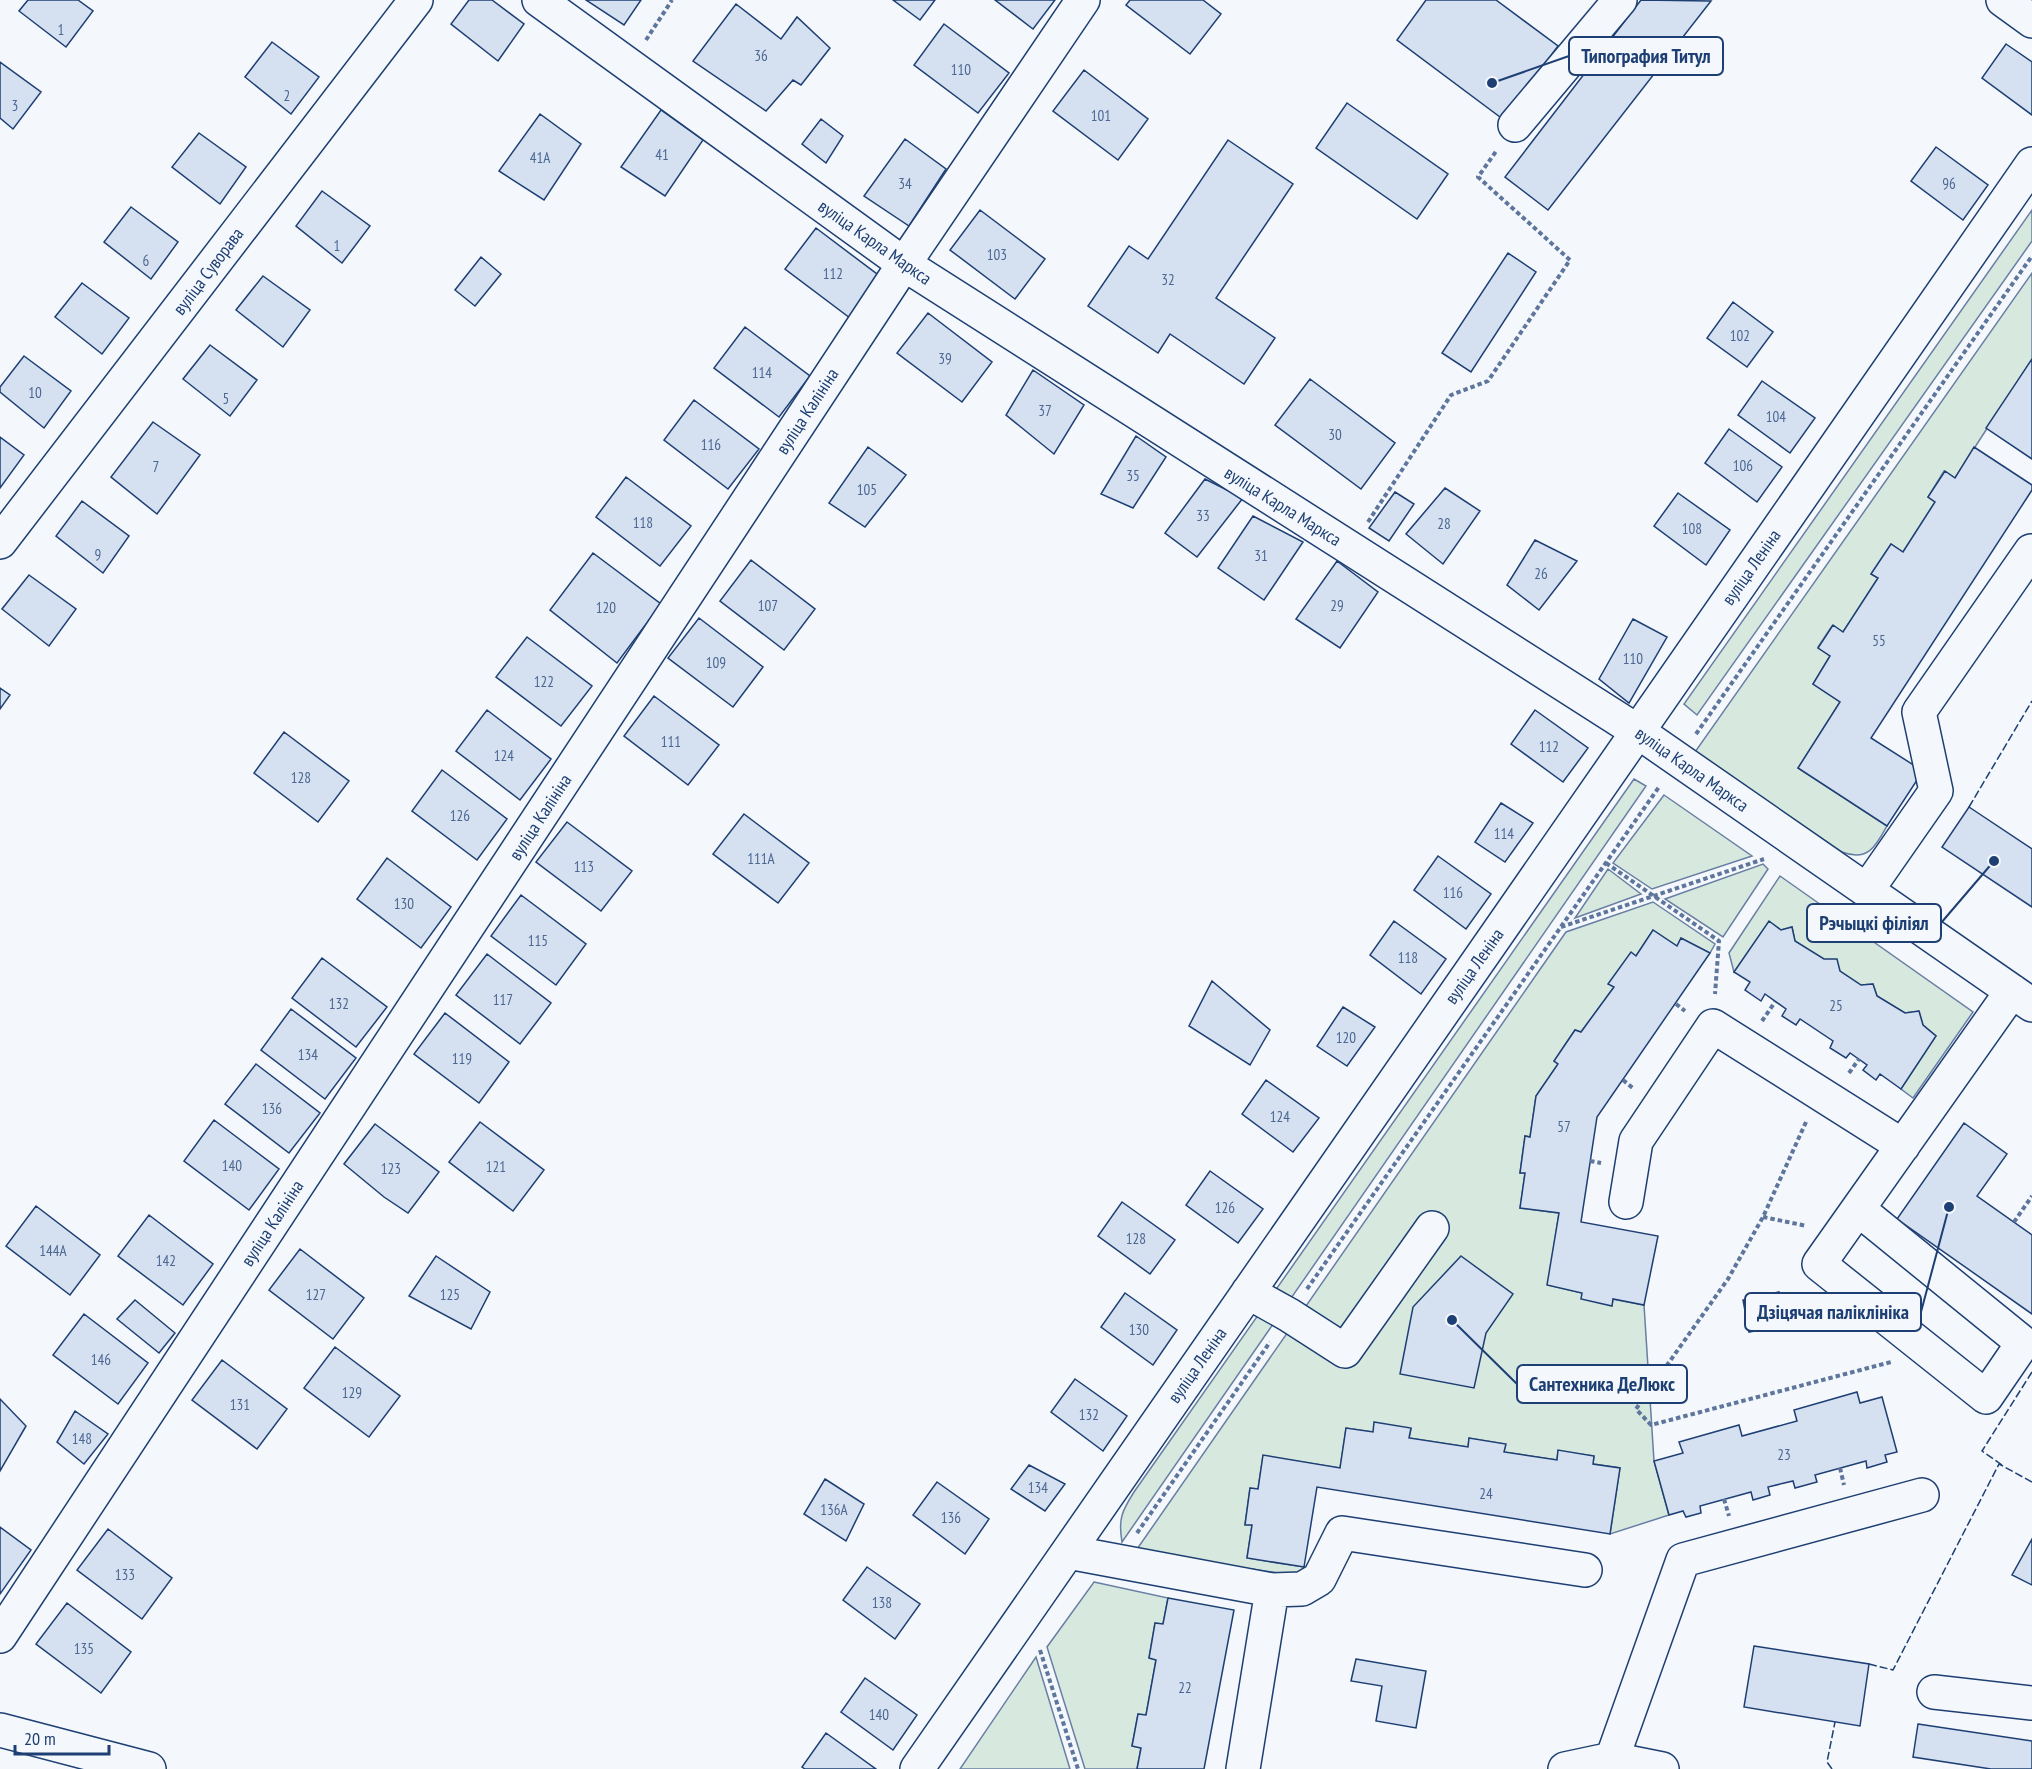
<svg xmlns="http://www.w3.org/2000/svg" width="2032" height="1769" font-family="'PT Sans Narrow',sans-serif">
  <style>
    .green { fill: #d7e8df; stroke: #687fa3; stroke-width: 1.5 }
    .building { fill: #d5e0f0; stroke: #1d3f73; stroke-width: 1.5 }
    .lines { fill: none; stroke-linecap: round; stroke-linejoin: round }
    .minor-casing { stroke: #1d3f73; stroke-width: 36 }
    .path { stroke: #5e769c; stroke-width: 4; stroke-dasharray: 4.5 3; stroke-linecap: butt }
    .minor { stroke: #f4f7fb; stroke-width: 33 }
    .fence { stroke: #1d3f73; stroke-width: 1.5; stroke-dasharray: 8 3; stroke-linecap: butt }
    .labels { text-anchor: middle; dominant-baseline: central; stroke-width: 4.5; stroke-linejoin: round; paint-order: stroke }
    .number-label { font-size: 15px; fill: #4b6792 }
    .street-label { font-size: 18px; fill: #1d3f73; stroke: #f4f7fb }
    .leader { fill: none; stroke: #1d3f73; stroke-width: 2 }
    .callout-dot { fill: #1d3f73; stroke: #f4f7fb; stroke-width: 2 }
    .callout { fill: #f4f7fb; stroke: #1d3f73; stroke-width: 2 }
    .callout-label { font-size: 20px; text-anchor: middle; font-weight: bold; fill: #1d3f73 }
  </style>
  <rect width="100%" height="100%" fill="#f4f7fb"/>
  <path class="green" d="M2032,210v31l-335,474 -13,-11z
    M2032,273v86l-77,119 -11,-7 -16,26 7,5 -32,50 -12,-8 -20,30 7,4 -35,54 -11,-6 -14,21 12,9 -17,28 27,18 -42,66 89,58c-11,20 -19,36 -45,26l-147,-100z
    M1634,779l12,7 -524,756c-4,-23 0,-31 12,-50z
    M1664,795l88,61 -100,33 -39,-26z
    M1763,864l5,5 -45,68 -58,-38z
    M1608,869l33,25 -66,24z
    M1780,876l193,136 -60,86 -12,-9 35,-53 -13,-11 -4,-14 -14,2 -28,-17 -4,-12 -12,1 -66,-44 -3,-14 -11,3 -12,-8 -35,50 -5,-19z
    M1653,902l62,42 -5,9 -29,-15 -4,8 -24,-16 -17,26 -5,-3 -17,34 -33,45 -6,-2 -21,31 4,3 -22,32 -6,41 -5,-1 -5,37h5l-5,35 39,5 -11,72 34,8 30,12 1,-6 31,6 10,156 15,54 -59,19 10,-66 -27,-4 1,-8 -36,-5 -1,9 -53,-8 1,-8 -36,-6 -1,9 -59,-9 2,-9 -38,3 -27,-4 -6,40 -77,-12 -5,33 -8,-1 -5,36 7,1 -5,33 57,9 -5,9 -164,-24 431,-620z
    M1094,1582l74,16 -5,26 -8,-1 -6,35 7,2 -10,55 -8,-1 -6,32 9,2 -4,21h-52l-38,-122z
    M1036,1657l34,112h-110z"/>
  <path class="building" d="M28,0h50l15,11 -27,36 -47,-36z
    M469,0h23l32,24 -26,37 -47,-37z
    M586,0h55l-17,25z
    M893,0h42l-15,20z
    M995,0h60l-22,29z
    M1130,0h73l18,14 -31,40 -64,-49z
    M1426,0h70l62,46 -54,74 -107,-80z
    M1641,0l70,1 -163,209 -43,-33z
    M736,4l45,35 16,-22 33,31 -29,37 -8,-5 -27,31 -73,-50z
    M944,24l65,49 -31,40 -64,-48z
    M272,42l47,35 -28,37 -46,-37z
    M2006,44l26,18v53l-50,-37z
    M0,62l41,30 -28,37 -13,-11z
    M1084,70l64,49 -30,41 -65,-49z
    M1347,103l101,71 -31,45 -101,-71z
    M661,110l42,30 -38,56 -44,-29z
    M540,114l41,30 -37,56 -45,-29z
    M821,119l22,17 -17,27 -24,-19z
    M199,133l47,34 -26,37 -48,-37z
    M905,139l41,30 -37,57 -45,-30z
    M1228,140l65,44 -77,114 59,40 -31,46 -74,-50 -12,19 -70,-47 41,-60 19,13z
    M1936,147l52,38 -25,35 -52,-39z
    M322,191l48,35 -28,37 -46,-37z
    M131,207l47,35 -27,37 -47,-37z
    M980,210l65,49 -30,40 -65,-49z
    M816,228l65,49 -31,41 -65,-49z
    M1508,253l28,19 -65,100 -29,-19z
    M481,257l20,17 -26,32 -20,-16z
    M263,276l47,34 -27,37 -47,-37z
    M82,283l47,35 -27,36 -47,-37z
    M1733,302l40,30 -26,35 -40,-29z
    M928,313l64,49 -30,40 -65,-49z
    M745,327l65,49 -31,41 -65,-49z
    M210,345l47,35 -27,36 -47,-37z
    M24,356l47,35 -27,37 -44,-36v-5z
    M2032,359v100l-46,-31z
    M1033,370l51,35 -30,49 -48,-39z
    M1310,379l85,64 -34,46 -86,-64z
    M1762,381l53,37 -25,35 -52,-38z
    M694,400l65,49 -31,40 -64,-49z
    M153,422l47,33 -43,59 -46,-37z
    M1729,429l53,38 -25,35 -52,-39z
    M1136,436l30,21 -33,51 -32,-14z
    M0,437l24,18 -24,33z
    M868,447l38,28 -41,52 -36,-24z
    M1974,447l58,38v5l-161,248 52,33 -36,55 -89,-58 42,-66 -27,-18 17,-28 -12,-8 15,-23 10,7 35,-54 -7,-4 20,-30 12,8 32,-50 -7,-5 17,-26 10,7z
    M626,477l65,49 -31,40 -64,-49z
    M1205,479l38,19 -46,59 -32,-24z
    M1445,488l35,23 -37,53 -37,-30z
    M1395,492l19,12 -25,37 -20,-13z
    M1678,493l52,37 -24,35 -52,-39z
    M82,501l47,35 -26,37 -47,-37z
    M1253,516l50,26 -39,58 -46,-32z
    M1535,540l42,21 -38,49 -32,-25z
    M593,553l68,51 -44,59 -67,-53z
    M751,560l64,49 -31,41 -64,-49z
    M1337,561l41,31 -38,56 -44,-29z
    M29,575l47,34 -27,37 -47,-37z
    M699,618l64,49 -30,40 -65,-49z
    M1633,619l34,18 -38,66 -30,-24z
    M527,637l65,49 -31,40 -65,-49z
    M0,688l10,7 -10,14z
    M654,696l65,49 -31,40 -64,-49z
    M487,710l64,49 -31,41 -64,-49z
    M1535,710l53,38 -25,34 -52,-38z
    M284,732l65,49 -31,41 -64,-49z
    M442,770l65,49 -30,41 -65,-49z
    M1501,803l32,20 -28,39 -30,-20z
    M1969,807l63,42v58l-90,-60z
    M744,814l65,49 -31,40 -65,-49z
    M567,822l65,49 -31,40 -65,-49z
    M1438,856l53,38 -25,35 -52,-39z
    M387,858l64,49 -30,41 -64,-49z
    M521,895l65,49 -30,41 -65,-49z
    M1394,921l52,38 -25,35 -51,-39z
    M1769,921l12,9 11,-3 3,14 29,18h13l3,12 21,14 12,-1 4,12 28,17 14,-2 4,14 13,11 -35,53 -21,-15 -4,6 -13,-10 4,-5 -17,-12 -4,5 -16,-10 3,-7 -33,-22 -4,6 -14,-9 4,-7 -21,-15 -4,7 -16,-11 5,-8 -16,-10z
    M1653,930l24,16 4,-8 29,15 -113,164 -16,105 77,14 -14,69 -31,-6 -1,7 -31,-7 1,-6 -35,-8 12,-72 -39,-5 5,-35h-5l5,-37 5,1 6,-41 22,-32 -4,-3 21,-31 6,2 33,-45 -6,-3 23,-32 5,4z
    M487,954l64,49 -31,41 -64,-49z
    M322,958l65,49 -31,40 -64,-49z
    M1212,981l58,49 -20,35 -61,-39z
    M1343,1007l32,20 -28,39 -30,-20z
    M291,1009l65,49 -31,41 -64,-49z
    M445,1013l64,49 -30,41 -65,-49z
    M256,1064l64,49 -31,40 -64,-49z
    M1266,1080l53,38 -26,34 -51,-38z
    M214,1120l65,49 -30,41 -65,-49z
    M480,1122l64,48 -31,41 -64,-49z
    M1964,1123l43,31 -30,42 55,39v79l-135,-95z
    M375,1124l64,48 -31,41 -24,-16 -40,-33z
    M1210,1171l53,38 -25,34 -52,-38z
    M1122,1202l53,38 -25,34 -52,-38z
    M36,1206l64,49 -30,40 -64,-49z
    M149,1215l64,49 -30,41 -65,-49z
    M300,1249l64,49 -31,41 -64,-49z
    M436,1256l54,36 -19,37 -62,-33z
    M1461,1256l52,38 -27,39 -12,55 -74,-14 13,-67z
    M1779,1292l6,33 -36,7 -6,-32z
    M1125,1293l52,37 -24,35 -52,-38z
    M135,1300l40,33 -16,20 -42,-34z
    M84,1314l64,49 -30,41 -65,-49z
    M335,1347l65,49 -31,41 -65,-49z
    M222,1360l65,49 -30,40 -65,-49z
    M1075,1379l52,37 -24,35 -52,-39z
    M1857,1392l3,11 22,-6 15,55 -12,3 2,7 -20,6 -1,-7 -51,14 2,7 -22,6 -2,-7 -25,6 2,8 -17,5 -2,-8 -51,14 1,7 -15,4 -3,-6 -14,4 -15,-54 29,-8 -4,-11 60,-17 3,11 55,-15 -3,-11z
    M0,1399l26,27 -26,45z
    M75,1411l33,23 -24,30 -27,-22z
    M1374,1422l37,6 -2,10 59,9 1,-9 37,6 -2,8 53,8 1,-10 36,6 -1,8 27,4 -10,66 -293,-47 -13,80 -57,-9 5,-33h-7l5,-37 8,1 5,-34 77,13 6,-40 27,4z
    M1029,1465l36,19 -20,27 -34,-22z
    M825,1479l39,25 -18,37 -42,-27z
    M937,1482l52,37 -24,35 -52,-39z
    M0,1527l31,23 -31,44z
    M108,1529l64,49 -30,41 -65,-49z
    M2032,1539v46l-20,-10z
    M867,1567l53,37 -25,35 -52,-39z
    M1168,1598l66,12 -30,159h-67l4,-21 -9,-2 6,-32 8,1 10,-55 -7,-2 6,-35 8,1z
    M67,1603l64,49 -30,41 -65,-49z
    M1754,1646l115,18 -9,62 -116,-19z
    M1356,1659l70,12 -10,57 -40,-7 6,-35 -31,-5z
    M865,1678l52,37 -24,35 -52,-38z
    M1918,1724l114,17v28h-41l-78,-12z
    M826,1733l50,36h-71l-3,-2z"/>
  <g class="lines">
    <defs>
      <path id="minor" d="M539,0l365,264 733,467 395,274
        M2003,0l29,21
        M1515,125l105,-125
        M0,542l416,-542
        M1867,890l69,-99 -17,-79 112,-161
        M1626,1202l10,-61 77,-115 190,120
        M1858,1209l165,134 -37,54 -167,-133 193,-273
        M1248,1292l41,23 56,36 87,-123
        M1068,1552l204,38 -29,179
        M1272,1590l30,-1 17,-10 23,-46 243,37
        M0,1636l904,-1372 179,-264
        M1934,1692l98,11
        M0,1730l149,39
        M1612,1759l71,-199 239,-65
        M917,1769l1115,-1605
        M1565,1769l47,-10 50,10"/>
    </defs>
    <use href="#minor" class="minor-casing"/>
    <path class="path" d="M646,40l26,-40
      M1368,522l83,-127 37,-14 82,-121 -92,-83 19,-27
      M1696,734l336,-478
      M1606,863l113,78 -4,53
      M1561,927l203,-68
      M1676,1004l9,7
      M1762,1021l13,-19
      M1849,1073l10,-14
      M1623,1080l11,9
      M1806,1122l-43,95 -35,62 -92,130 15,16 240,-63
      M1590,1161l11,2
      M1763,1217l44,9
      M2014,1222l18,-26
      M1307,1289l352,-502
      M1840,1468l4,17
      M1724,1499l5,17
      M1137,1533l133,-191
      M1040,1650l38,119"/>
    <use href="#minor" class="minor"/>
    <path class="fence" d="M1969,807l63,-106
      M2002,1465l-20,-14 50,-79
      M1869,1664l24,6 106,-206 33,18
      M1832,1769l-5,-7 8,-40"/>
  </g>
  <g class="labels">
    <g class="number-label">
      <text x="61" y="29">1</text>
      <text x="761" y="55">36</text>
      <text x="961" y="69">110</text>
      <text x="287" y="95">2</text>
      <text x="15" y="105">3</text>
      <text x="1101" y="115">101</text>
      <text x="662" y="154">41</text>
      <text x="540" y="157">41А</text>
      <text x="905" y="183">34</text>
      <text x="1949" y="183">96</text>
      <text x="337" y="245">1</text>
      <text x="997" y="254">103</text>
      <text x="146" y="260">6</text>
      <text x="833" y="273">112</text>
      <text x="1168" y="279">32</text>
      <text x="1740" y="335">102</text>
      <text x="945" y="358">39</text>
      <text x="762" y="372">114</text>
      <text x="35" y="392">10</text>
      <text x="226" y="398">5</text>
      <text x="1045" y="410">37</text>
      <text x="1776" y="416">104</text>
      <text x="1335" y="434">30</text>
      <text x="711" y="444">116</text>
      <text x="1743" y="465">106</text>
      <text x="156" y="466">7</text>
      <text x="1133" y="475">35</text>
      <text x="867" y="489">105</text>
      <text x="1203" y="515">33</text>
      <text x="643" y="522">118</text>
      <text x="1444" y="523">28</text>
      <text x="1692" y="528">108</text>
      <text x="98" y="554">9</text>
      <text x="1261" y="555">31</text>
      <text x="1541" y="573">26</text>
      <text x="768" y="605">107</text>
      <text x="1337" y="605">29</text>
      <text x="606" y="607">120</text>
      <text x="1879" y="640">55</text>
      <text x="1633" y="658">110</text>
      <text x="716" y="662">109</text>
      <text x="544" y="681">122</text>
      <text x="671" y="741">111</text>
      <text x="1549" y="746">112</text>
      <text x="504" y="755">124</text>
      <text x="301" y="777">128</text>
      <text x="460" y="815">126</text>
      <text x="1504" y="833">114</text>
      <text x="761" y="858">111А</text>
      <text x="584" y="866">113</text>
      <text x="1453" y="892">116</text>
      <text x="404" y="903">130</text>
      <text x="538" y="940">115</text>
      <text x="1408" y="957">118</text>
      <text x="503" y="999">117</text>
      <text x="339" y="1003">132</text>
      <text x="1836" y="1005">25</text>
      <text x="1346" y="1037">120</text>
      <text x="308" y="1054">134</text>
      <text x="462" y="1058">119</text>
      <text x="272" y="1108">136</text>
      <text x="1280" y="1116">124</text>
      <text x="1564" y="1126">57</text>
      <text x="232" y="1165">140</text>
      <text x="496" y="1166">121</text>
      <text x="391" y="1168">123</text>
      <text x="1225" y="1207">126</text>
      <text x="1136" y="1238">128</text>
      <text x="53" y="1250">144А</text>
      <text x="166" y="1260">142</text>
      <text x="316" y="1294">127</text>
      <text x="450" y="1294">125</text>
      <text x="1139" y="1329">130</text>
      <text x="101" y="1359">146</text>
      <text x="352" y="1392">129</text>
      <text x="240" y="1404">131</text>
      <text x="1089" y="1414">132</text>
      <text x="82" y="1438">148</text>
      <text x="1784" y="1454">23</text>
      <text x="1038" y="1487">134</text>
      <text x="1486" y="1493">24</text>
      <text x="834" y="1509">136А</text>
      <text x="951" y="1517">136</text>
      <text x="125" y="1574">133</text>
      <text x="882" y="1602">138</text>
      <text x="84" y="1648">135</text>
      <text x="1185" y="1687">22</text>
      <text x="879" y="1714">140</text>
    </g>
    <g class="street-label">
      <text transform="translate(875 242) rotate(35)">вуліца Карла Маркса</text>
      <text transform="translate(208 271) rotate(-53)">вуліца Суворава</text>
      <text transform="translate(807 411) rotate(-57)">вуліца Калініна</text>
      <text transform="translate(1283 506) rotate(32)">вуліца Карла Маркса</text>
      <text transform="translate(1751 567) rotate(-55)">вуліца Леніна</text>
      <text transform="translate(1692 769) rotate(35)">вуліца Карла Маркса</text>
      <text transform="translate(540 817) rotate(-57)">вуліца Калініна</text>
      <text transform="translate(1474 966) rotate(-55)">вуліца Леніна</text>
      <text transform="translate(272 1223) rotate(-57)">вуліца Калініна</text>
      <text transform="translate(1197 1365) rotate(-55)">вуліца Леніна</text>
    </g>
  </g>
  <path class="leader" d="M1492 83L1569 56M1994 861L1941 923M1949 1207L1921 1312M1452 1320L1517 1384"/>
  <g class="callout-dot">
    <circle cx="1492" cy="83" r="6"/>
    <circle cx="1994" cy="861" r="6"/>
    <circle cx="1949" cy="1207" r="6"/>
    <circle cx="1452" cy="1320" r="6"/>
  </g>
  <g class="callout">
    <rect x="1569" y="37" width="154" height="38" rx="6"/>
    <rect x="1807" y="904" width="134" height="38" rx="6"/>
    <rect x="1745" y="1293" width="176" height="38" rx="6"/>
    <rect x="1517" y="1365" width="170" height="38" rx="6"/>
  </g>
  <g class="callout-label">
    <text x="1646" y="63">Типография Титул</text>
    <text x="1874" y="930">Рэчыцкі філіял</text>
    <text x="1833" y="1319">Дзіцячая паліклініка</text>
    <text x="1602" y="1391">Сантехника ДеЛюкс</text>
  </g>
  <path d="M15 1745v9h94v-9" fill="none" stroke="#1d3f73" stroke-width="3"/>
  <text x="24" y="1745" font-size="18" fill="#1d3f73" stroke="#f4f7fb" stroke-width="4.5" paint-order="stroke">20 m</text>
</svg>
